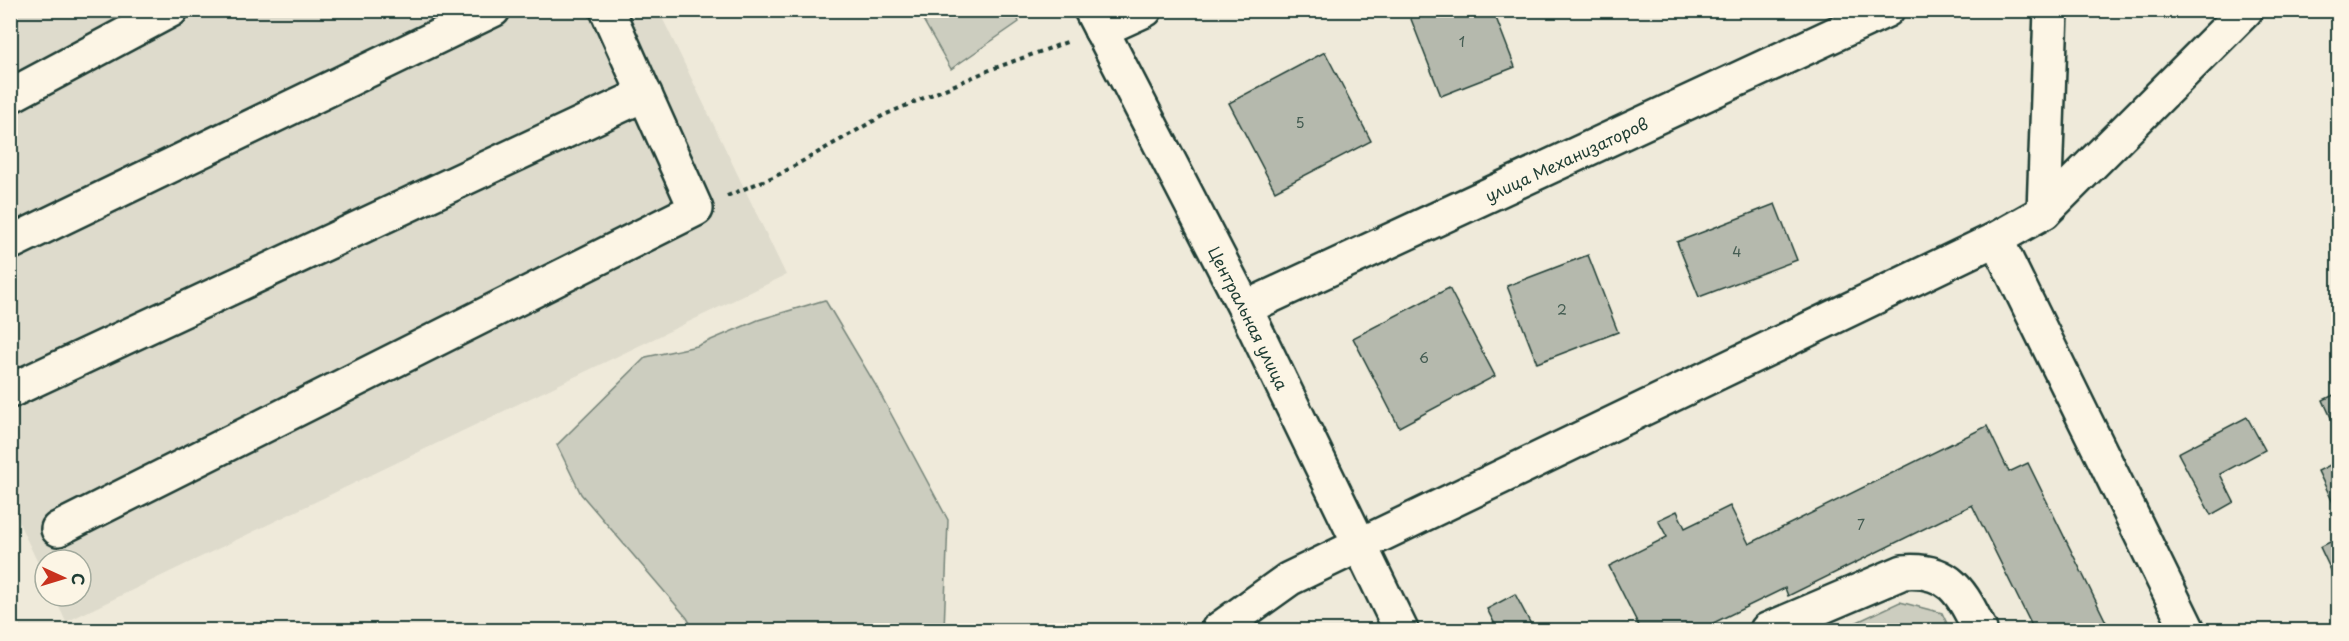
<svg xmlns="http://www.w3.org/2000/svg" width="2349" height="641" font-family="'Playpen Sans',sans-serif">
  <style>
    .built { fill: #dedbcc }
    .green { fill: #cccdbf; stroke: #76857a; stroke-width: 1.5 }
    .building { fill: #b5b9ad; stroke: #1f3d34; stroke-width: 1.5 }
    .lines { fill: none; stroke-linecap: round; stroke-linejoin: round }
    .minor-casing { stroke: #1f3d34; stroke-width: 38 }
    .path { stroke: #1f3d34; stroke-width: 4; stroke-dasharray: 4.5 4.5; stroke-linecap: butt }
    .minor { stroke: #fcf5e5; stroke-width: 33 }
    .labels { text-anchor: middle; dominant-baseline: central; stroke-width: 6; stroke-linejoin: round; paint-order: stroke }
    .number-label { font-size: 14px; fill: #445c52 }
    .street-label { font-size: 16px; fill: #1f3d34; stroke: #fcf5e5 }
  </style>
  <rect width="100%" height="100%" fill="#efeada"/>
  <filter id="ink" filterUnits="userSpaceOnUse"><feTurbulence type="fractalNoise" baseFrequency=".0167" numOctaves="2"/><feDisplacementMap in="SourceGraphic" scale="12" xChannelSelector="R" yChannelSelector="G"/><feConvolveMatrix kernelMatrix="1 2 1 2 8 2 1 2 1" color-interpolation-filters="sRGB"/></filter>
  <g filter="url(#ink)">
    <path class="built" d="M11,11h648l127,264 -720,347 -12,-26h27v-36h-36v18l-34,-72z"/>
    <path class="green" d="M918,11h97l4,11 -68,47z
      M825,300l50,84 73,136 -4,110h-250l-7,-12 -106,-124 -24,-49 89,-88 51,-11 61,-26z
      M1900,602l42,11 8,17h-110z"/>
    <path class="building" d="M1419,10h74l22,57 -74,29 -32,-82z
      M1325,52l46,89 -96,50 -46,-88z
      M1775,204l22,56 -98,37 -22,-55z
      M1588,255l30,77 -81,31 -30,-77z
      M1449,288l46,88 -96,51 -46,-89z
      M2338,393v40l-15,-33z
      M2247,417l18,33 -45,24 14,28 -23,13 -33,-62z
      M1987,426l22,46 19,-9 82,167h-76l-62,-125 -184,91 -3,-8 -86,42h-58l-32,-64 58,-29 -9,-17 19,-9 8,17 45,-22 19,38z
      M2338,461v52l-20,-42z
      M2338,538v47l-18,-38z
      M1515,594l19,36h-36l-11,-21z"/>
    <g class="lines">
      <defs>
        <g id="minor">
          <path id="s1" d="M1091,10l154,298 156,322"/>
          <path d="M1101,30l44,-20"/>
          <path d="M10,96l161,-86"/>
          <path d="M2044,212l7,-202"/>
          <path d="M1996,239l192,391"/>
          <path d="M10,243l483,-233"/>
          <path id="s2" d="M1245,308l642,-298"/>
          <path d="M10,391l635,-297"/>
          <path d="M58,529l638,-320 -89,-199"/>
          <path d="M1218,630l71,-51 707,-340 48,-27 202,-202"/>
          <path d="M1767,630l136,-58c47,-4 59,21 77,58"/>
        </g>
      </defs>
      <use href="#minor" class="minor-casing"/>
      <path class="path" d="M727,196l53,-22 104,-59 108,-46 75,-27"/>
      <use href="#minor" class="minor"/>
    </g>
  </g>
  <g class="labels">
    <g class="number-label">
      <text x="1462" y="41">1</text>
      <text x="1300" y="122">5</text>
      <text x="1737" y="251">4</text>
      <text x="1562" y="309">2</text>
      <text x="1424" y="357">6</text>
      <text x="1861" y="524">7</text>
    </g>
    <g class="street-label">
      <text stroke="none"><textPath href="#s2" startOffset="354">улица Механизаторов</textPath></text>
      <text stroke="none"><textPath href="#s1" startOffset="346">Центральная улица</textPath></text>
    </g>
  </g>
  <rect width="2349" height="641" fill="none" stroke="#fcf5e5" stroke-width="36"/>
  <rect x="18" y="18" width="2313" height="605" fill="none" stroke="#1f3d34" stroke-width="2" filter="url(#ink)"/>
  <g transform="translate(63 578) rotate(94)"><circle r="28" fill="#fcf5e5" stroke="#a4ab9e" stroke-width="1.5"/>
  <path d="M0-4.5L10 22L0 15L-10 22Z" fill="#c8321e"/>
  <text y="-9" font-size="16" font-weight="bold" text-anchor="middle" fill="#1f3d34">С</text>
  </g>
</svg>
